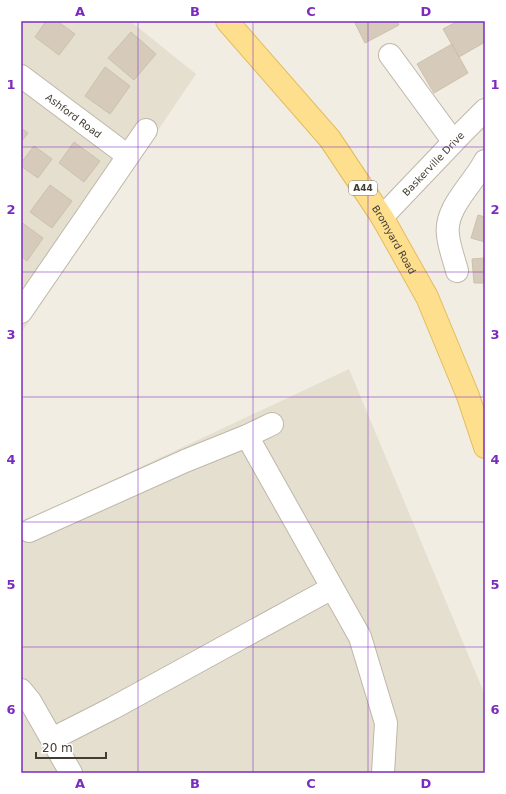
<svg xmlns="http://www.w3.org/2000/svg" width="506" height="794" font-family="'DejaVu Sans',sans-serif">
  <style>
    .residential { fill: #e5dfd0 }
    .building { fill: #d6cbba; stroke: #cdc0ab }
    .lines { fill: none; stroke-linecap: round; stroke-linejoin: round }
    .minor-casing { stroke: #bfb7a8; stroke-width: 24 }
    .major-casing { stroke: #e3bc5e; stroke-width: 24 }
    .minor { stroke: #fff; stroke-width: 22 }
    .major { stroke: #fedf8e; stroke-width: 22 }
    .grid { fill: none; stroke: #7b2cbf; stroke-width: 1; stroke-opacity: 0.55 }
    .labels { text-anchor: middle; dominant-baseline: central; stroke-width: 3; stroke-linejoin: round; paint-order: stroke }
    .shield { fill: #fff; stroke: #7b7670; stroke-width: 1 }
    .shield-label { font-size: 9px; font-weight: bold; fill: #423c33 }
    .street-label { font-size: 10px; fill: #423c33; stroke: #fff }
    .neatline { fill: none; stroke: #7b2cbf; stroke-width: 1.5 }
    .grid-label { font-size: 13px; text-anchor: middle; font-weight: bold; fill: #7b2cbf }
  </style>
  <rect width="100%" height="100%" fill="#f1ede2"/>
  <path class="residential" d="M21,21h109l66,53 -175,259z
    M349,369l136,326v78h-464v-249l13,-7z"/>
  <path class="building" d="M46,21h11l18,13 -16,21 -24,-18z
    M354,21h43l2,4 -34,18z
    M458,21h25l2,4v17l-26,15 -16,-28z
    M131,32l25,22 -22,26 -26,-22z
    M452,44l16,29 -34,20 -17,-29z
    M105,67l25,19 -20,28 -25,-18z
    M21,128l7,5 -7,9z
    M74,142l26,19 -16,21 -25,-19z
    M34,146l18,13 -14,19 -17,-12v-3z
    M50,185l22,16 -20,27 -22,-16z
    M478,215l7,2v25l-14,-4z
    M21,222l22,16 -16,23 -6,-5z
    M485,258v25h-11l-2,-24z"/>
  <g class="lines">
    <defs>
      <g id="minor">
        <path d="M390,55l63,86"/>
        <path id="s1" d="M21,76l107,80"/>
        <path id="s2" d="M382,217l81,-85 22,-22"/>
        <path d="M457,271c-3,-12 -8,-24 -9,-36 -4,-27 26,-52 37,-74"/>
        <path d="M21,312l125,-182"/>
        <path d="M247,436l113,201 26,86 -3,50"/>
        <path d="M29,531l156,-70 62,-25 25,-12"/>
        <path d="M21,690l9,11 41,72"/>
        <path d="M52,739l61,-31 219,-120"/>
      </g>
      <g id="major">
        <path id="s3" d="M227,21l103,118 52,78 45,80 41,99 17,51"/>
      </g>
    </defs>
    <use href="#minor" class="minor-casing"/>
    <use href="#major" class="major-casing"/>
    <use href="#minor" class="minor"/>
    <use href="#major" class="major"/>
  </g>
  <path class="grid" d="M138,21v752M253,21v752M368,21v752M21,147h464M21,272h464M21,397h464M21,522h464M21,647h464"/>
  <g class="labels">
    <rect class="shield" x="349" y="181" width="28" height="14" rx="3"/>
    <g class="shield-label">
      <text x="363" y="188">A44</text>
    </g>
    <g class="street-label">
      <text stroke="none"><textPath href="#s1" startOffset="66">Ashford Road</textPath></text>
      <text stroke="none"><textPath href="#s2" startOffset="74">Baskerville Drive</textPath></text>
      <text stroke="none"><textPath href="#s3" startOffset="276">Bromyard Road</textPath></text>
    </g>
  </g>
  <rect width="506" height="794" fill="none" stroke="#ffffff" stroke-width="44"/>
  <path d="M36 752v6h70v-6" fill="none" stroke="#423c33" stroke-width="2"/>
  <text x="42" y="752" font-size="12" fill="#423c33" stroke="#ffffff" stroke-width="3" paint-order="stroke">20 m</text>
  <rect x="22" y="22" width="462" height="750" class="neatline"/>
  <g class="grid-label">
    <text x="80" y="16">A</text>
    <text x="195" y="16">B</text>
    <text x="311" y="16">C</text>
    <text x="426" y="16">D</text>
    <text x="11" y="89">1</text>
    <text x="495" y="89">1</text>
    <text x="11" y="214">2</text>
    <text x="495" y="214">2</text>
    <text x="11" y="339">3</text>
    <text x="495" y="339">3</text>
    <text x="11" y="464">4</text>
    <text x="495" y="464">4</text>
    <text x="11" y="589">5</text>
    <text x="495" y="589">5</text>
    <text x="11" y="714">6</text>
    <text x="495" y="714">6</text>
    <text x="80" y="788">A</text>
    <text x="195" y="788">B</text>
    <text x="311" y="788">C</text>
    <text x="426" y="788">D</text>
  </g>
</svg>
